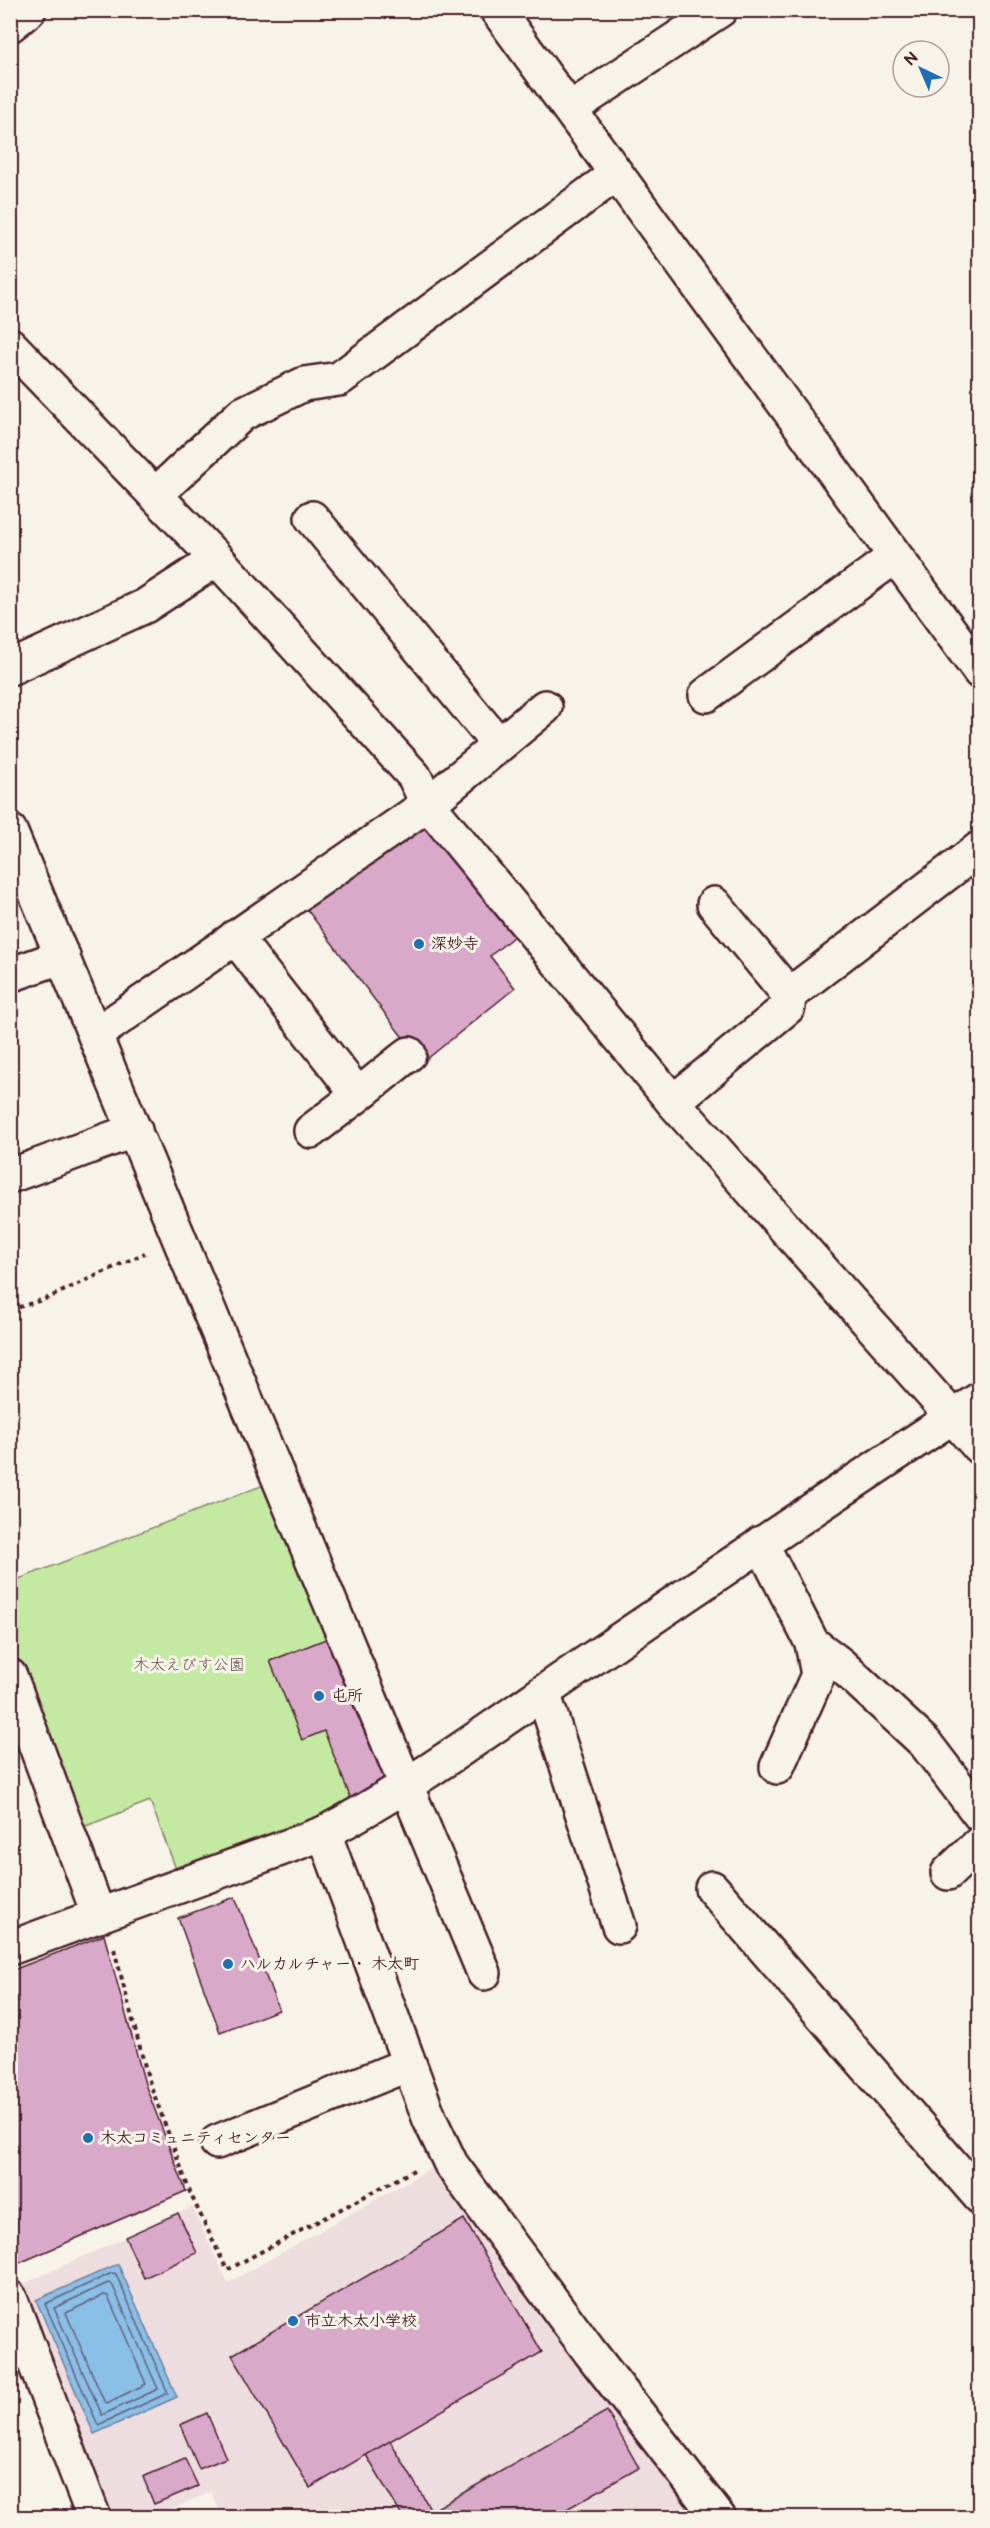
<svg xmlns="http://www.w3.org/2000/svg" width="990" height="2528" font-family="'Balsamiq Sans','Klee One',sans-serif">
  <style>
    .built { fill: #eedddf }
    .green { fill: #c4e9a3; stroke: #878467; stroke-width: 1.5 }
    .water { fill: #8abfe7; stroke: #707f9c; stroke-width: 1.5 }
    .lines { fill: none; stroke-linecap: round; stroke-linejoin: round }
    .shore { stroke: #645f76; stroke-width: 1.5 }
    .building { fill: #d9a9ca; stroke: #4a1f2b; stroke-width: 1.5 }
    .street-casing { stroke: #4a1f2b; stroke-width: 38 }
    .secondary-casing { stroke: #4a1f2b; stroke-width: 38 }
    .path { stroke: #4a1f2b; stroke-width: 4; stroke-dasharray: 4.5 4.5; stroke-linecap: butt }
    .street { stroke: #f7f3e8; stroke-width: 33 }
    .secondary { stroke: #f7f3e8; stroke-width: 33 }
    .poi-dot { fill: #1f6fb2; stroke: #f7f3e8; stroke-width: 2 }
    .labels { text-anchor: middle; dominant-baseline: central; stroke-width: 6; stroke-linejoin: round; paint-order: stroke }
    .poi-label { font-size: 16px; font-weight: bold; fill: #4a1f2b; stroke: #f7f3e8; text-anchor: start }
    .park-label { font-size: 16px; fill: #685249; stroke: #f7f3e8 }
  </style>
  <rect width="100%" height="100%" fill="#f7f3e8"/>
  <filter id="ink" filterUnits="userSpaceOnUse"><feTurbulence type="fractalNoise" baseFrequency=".0167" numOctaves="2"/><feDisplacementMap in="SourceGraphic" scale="12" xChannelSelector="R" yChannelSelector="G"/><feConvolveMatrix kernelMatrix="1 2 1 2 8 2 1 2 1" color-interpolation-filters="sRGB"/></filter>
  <g filter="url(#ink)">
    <path class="built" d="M440,2163l136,194 119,160h-472l-12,-25 -58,25h-41l-91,-232 171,-78 36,76z"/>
    <path class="green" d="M269,1483l118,298 -77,39 -134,49 -26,-68 -74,29 -65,-174v-74z"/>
    <path class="water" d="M118,2264l59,133 -83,37 -58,-134z"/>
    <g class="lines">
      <path class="shore" d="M112,2273l4,1 52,119 -70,32 -53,-121z
        M108,2283l4,1 46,105 -56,26 -48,-107z
        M104,2295l4,1 38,88 -39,19 -3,-2 -38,-88z"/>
    </g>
    <path class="building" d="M418,826l16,1 85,105 -29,24 25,32 -93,75 -117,-156z
      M331,1637l56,144 -36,18 -27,-68 -22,9 -32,-79z
      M235,1897l44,113 -59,22 -42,-114z
      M104,1935l41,149 41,107 -176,76v-296z
      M178,2213l19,40 -53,25 -19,-41z
      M464,2219l78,133 -232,136 -78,-133z
      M607,2411l32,57 -88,50h-132z
      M207,2413l19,45 -27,11 -19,-44z
      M390,2441l41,69 -12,8h-16l-37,-63z
      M185,2459l13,27 -44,18 -11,-27z"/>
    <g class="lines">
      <defs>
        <path id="street" d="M10,25l19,-15
          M570,109l150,-99
          M10,345l207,214 197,217 14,28 245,298 307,346
          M155,495l87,-81 62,-30 35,-5 277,-205
          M312,518l187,227
          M10,668l135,-62 72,-47
          M706,695l188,-138
          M10,831l474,1142
          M714,904l75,91 191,-147
          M235,937l123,158 -47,36
          M10,975l53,-19
          M95,1035l333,-231 117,-97
          M358,1095l51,-41
          M673,1102l115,-95 1,-12
          M10,1176l125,-46
          M761,1543l51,100 6,32 -41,92
          M812,1643l29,22 84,78 55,72
          M10,1676l89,240
          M543,1692l76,234
          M324,1833l106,287 21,44 139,188 129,166
          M948,1873l32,-30
          M712,1888l268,309
          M10,1948l314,-115c91,-48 174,-110 259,-168 132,-90 263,-179 397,-266
          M217,2142l192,-78
          M10,2298l84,220"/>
        <path id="secondary" d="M497,10l483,662"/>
      </defs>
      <use href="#street" class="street-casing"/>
      <use href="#secondary" class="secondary-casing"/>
      <path class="path" d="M10,1310l38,-12 97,-45
        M114,1949l34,129 43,117 36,75 187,-100"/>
      <use href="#street" class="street"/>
      <use href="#secondary" class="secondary"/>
    </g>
  </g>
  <g class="poi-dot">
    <circle cx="419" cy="944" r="6"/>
    <circle cx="319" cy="1696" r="6"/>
    <circle cx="228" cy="1964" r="6"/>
    <circle cx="88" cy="2138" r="6"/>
    <circle cx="293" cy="2321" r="6"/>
  </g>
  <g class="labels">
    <g class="poi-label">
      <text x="431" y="944">深妙寺</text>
      <text x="331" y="1696">屯所</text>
      <text x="240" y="1964">ハルカルチャー・ 木太町</text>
      <text x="100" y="2138">木太コミュニティセンター</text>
      <text x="305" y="2321">市立木太小学校</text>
    </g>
    <g class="park-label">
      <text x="189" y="1665">木太えびす公園</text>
    </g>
  </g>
  <rect width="990" height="2528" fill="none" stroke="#f7f3e8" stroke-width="36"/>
  <rect x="18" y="18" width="954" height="2492" fill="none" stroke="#4a1f2b" stroke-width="2" filter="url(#ink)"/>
  <g transform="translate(921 69) rotate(316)"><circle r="28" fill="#f7f3e8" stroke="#b29e9c" stroke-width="1.5"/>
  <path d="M0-4.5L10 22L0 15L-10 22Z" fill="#1f6fb2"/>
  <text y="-9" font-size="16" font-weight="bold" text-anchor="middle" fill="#4a1f2b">N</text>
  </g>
</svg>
